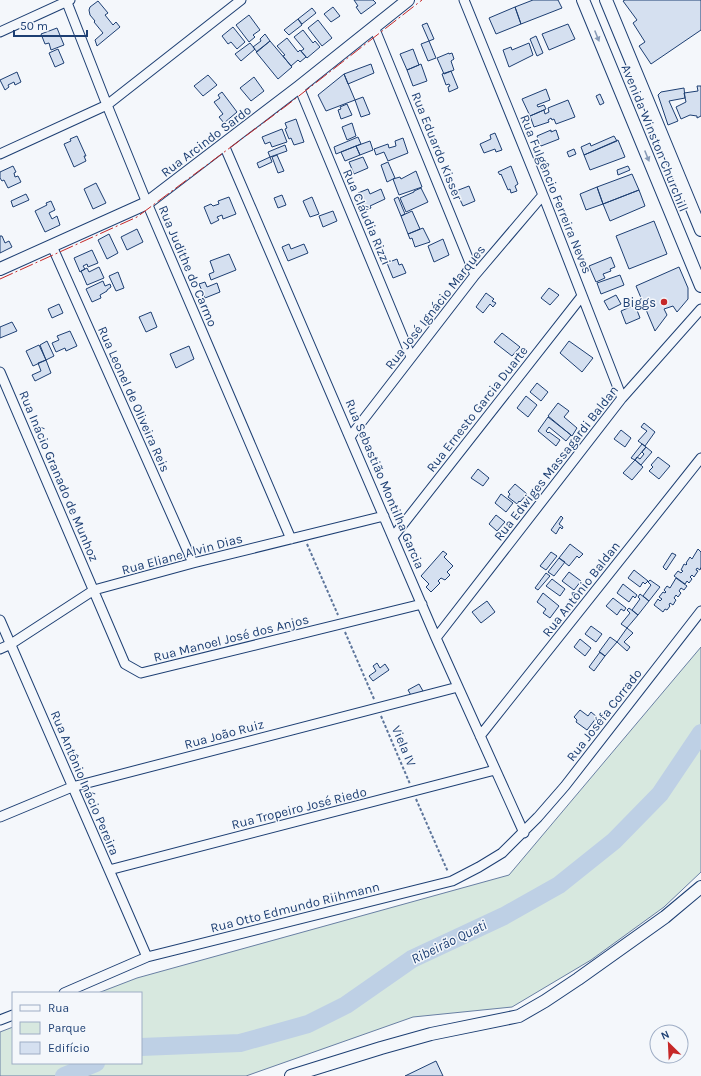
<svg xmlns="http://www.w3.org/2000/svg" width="701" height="1076" font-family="Karla,sans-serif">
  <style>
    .green { fill: #d7e8df; stroke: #687fa3 }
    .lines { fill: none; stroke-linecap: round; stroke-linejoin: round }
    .river { stroke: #bed0e5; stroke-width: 18 }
    .building { fill: #d5e0f0; stroke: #1d3f73 }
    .street-casing { stroke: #1d3f73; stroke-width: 11 }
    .secondary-casing { stroke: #1d3f73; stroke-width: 14 }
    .path { stroke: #5e769c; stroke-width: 2; stroke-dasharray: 3 2; stroke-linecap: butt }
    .street { stroke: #f4f7fb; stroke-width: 9 }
    .secondary { stroke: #f4f7fb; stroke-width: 12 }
    .power { stroke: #c62828; stroke-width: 1; stroke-dasharray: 14 3 2 3; stroke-linecap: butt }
    .oneway { fill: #889bb7 }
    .poi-dot { fill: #c62828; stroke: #f4f7fb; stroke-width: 1.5 }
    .labels { text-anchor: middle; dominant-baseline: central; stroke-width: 3; stroke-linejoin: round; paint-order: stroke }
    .street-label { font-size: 13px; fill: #1d3f73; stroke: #f4f7fb }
    .poi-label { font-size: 13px; fill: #1d3f73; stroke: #f4f7fb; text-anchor: end }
    .water-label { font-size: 14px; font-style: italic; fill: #1d3f73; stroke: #f4f7fb }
  </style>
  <rect width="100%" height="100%" fill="#f4f7fb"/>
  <path class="green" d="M701,647v225l-37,35 -73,53 -79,47 -99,10 -167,59h-246v-44l13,-5v36h128v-70h-43l39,-15 372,-103z"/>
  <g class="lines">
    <path class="river" d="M141,1047l99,-4 68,-19 38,-19 66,-46 92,-43 55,-31 55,-44 46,-47 41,-61
      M64,1076l32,-13"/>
  </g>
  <path class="building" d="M354,0h19l3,3 -15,11 -5,-7 2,-1z
    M533,0h25l4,8 -41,16 -6,-17z
    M625,0h76v30l-50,34 -12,-18 6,-4 -12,-19 4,-3 -14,-19z
    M98,1l10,12 -3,2 8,10 3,-3 4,5 -23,19 -2,-6 8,-7 -9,-11 1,-1 -5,-6 -1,-5 1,-3z
    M333,7l7,9 -9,6 -7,-8z
    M515,7l6,17 -25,10 -7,-16z
    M312,8l4,5 -14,11 -4,-5z
    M249,15l11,15 -7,5 2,2 -6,5 -13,-17z
    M298,19l4,6 -13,10 -5,-5z
    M318,20l14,18 -10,8 -14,-18z
    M427,23l7,16 -5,2 -7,-16z
    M568,24l7,15 -26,11 -7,-16z
    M233,27l12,15 -8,7 -6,-7 -3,2 -6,-8z
    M57,28l7,17 -13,5 -2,-7 -4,1 -4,-10z
    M303,30l10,13 2,-2 5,6 -13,11 -6,-7 3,-2 -10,-12z
    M265,34l5,7 -13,11 -4,-5 8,-6 -1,-2z
    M536,36l7,17 -6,3 -7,-17z
    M287,38l11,14 2,-2 6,7 -6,5 -2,-2 -7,6 -8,-10 2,-1 -8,-9z
    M270,41l22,26 -14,12 -22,-27z
    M429,41l7,17 -8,3 -7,-17z
    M250,43l5,6 -14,12 -6,-7z
    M529,43l4,12 -24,12 -6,-17 8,-3 1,3z
    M58,49l6,14 -9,4 -6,-14z
    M413,49l6,16 -12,5 -7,-16z
    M449,53v1l3,-1 2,6 -3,2 3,9 -10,4 -7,-16z
    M371,64l3,9 -26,11 -4,-10z
    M421,64l6,17 -14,5 -6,-16z
    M451,71l7,17 -9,4 -1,-5 2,-1 -1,-2 -3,1 -4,-11z
    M17,72l4,10 -6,3 -1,-3 -6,3 1,2 -4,3 -5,-10z
    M344,74l11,26 -29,11 -8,-16z
    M208,75l9,10 -14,11 -9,-10z
    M254,77l10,14 -13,10 -11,-13z
    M697,86h4v30l-4,2v-2l-7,-1 -9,4 -5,-12 10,-5 -2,-9 14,-2z
    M684,88l1,10 -16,3 9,20 -10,4 -10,-30 3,-3z
    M546,89l4,11 -13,5 1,2 6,-2 2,4 -16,7 -8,-17z
    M222,92l15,20 -13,11 -5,-6 4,-3 -9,-12 6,-4 -2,-3z
    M600,94l4,9 -4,2 -4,-9z
    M363,97l7,17 -9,3 -6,-17z
    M568,100l7,17 -19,7 -2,-5 -2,1 -1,-2 -3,2 1,2 -15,5 -4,-11 14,-6 1,4 4,-2 -1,-4z
    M347,104l5,11 -11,4 -3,-9 3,-1 -1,-2z
    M296,119l8,23 -10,3 -3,-7 -2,1 -4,-10 2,-1 -2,-5z
    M352,123l4,13 -9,4 -5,-13z
    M282,129l5,13 -15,5 -2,-5 -5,2 -3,-7z
    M551,130v2l5,-2 3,9 -18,7 -4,-10z
    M495,133l7,17 -6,2 -1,-3 -11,4 -4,-9 11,-5 -1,-4z
    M77,136l9,20h-2l2,5 -12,6 -10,-23 7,-3 -1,-2z
    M614,136l3,5 -33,14 -3,-8 9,-4 1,3z
    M358,137l3,7 -25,10 -2,-7z
    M403,138l5,15 -20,8 -4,-9 -8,3 -2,-6 14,-5 1,4 7,-2 -1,-5z
    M618,140l7,17 -35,13 -6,-15z
    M370,141l3,9 -13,5 -4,-9z
    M285,145l2,6 -17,6 -2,-5z
    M356,146l4,9 -15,6 -4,-9z
    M574,149l2,5 -7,3 -2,-5z
    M277,155l7,16 -6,2 -6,-16z
    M270,157l2,5 -13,6 -2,-5z
    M363,157l5,11 -14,6 -5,-12z
    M388,162l7,16 -8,4 -6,-17z
    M13,166l3,6 -2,1 1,4 3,-1 3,6 -13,6 -4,-8 -2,1 -2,-3v-6z
    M511,166l7,18 -3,2 2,5 -6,2 -1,-4 -2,1 -7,-16 -1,1 -2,-3z
    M628,166l2,4 -12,5 -1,-5z
    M416,171l6,16 -23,8 -6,-16 7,-2 1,2z
    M632,174l7,16 -36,14 -6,-17z
    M96,183l10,20 -13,6 -9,-20z
    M469,186l6,15 -12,5 -7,-15z
    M597,187l6,17 -17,6 -6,-16z
    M421,188l7,14 -22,10 -6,-14 14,-6v-1z
    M368,189l2,5 11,-5 4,10 -15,7 1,2 -6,2 -7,-17z
    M639,190l6,16 -35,15 -7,-17z
    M26,194l3,6 -16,7 -2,-6z
    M282,195l4,10 -8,3 -4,-10z
    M229,197l7,17 -13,5 -1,-4 -5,2 2,3 -8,4 -7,-17 7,-3 2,2 6,-2 -1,-3z
    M312,197l7,17 -9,3 -7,-16z
    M398,197l7,17 -4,2 -7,-17z
    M51,201l4,9 -6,3 3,6 5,-3 3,9 -15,7 -10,-21 12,-6 -1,-2z
    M333,211l4,10 -14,6 -4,-11z
    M412,211l8,18 -12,5 -7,-18z
    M654,221l13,33 -38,15 -13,-33z
    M423,228l7,14 -15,5 -3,-9 -2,1 -2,-5z
    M137,229l6,13 -16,8 -6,-13z
    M109,234l9,19 -11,6 -9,-19z
    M0,236h2l3,7 4,-2 3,6 -12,6z
    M443,239l6,16 -15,7 -6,-16z
    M289,244l2,5 13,-5 4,9 -20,8 -6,-14z
    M92,250l6,13 -10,4 -1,-3 -4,2 2,3 -5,3 -6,-14z
    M229,254l7,16 -25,10 -2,-6 5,-2 -4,-11z
    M611,257l4,10 -5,2 1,2 -8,3 2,4 -9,4 -7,-16z
    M397,259l2,6 3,-1 4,9 -13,5 -6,-15z
    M99,267l5,11 -17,7 -6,-14 6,-3 2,4z
    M679,267l9,21v11l-11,13 -4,-6 -9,3 3,6 -12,16 -19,-45z
    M118,272l6,16 -8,3 -7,-15z
    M620,275l4,10 -23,9 -4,-11z
    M103,281l2,5 5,-2 1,3 -4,3v1l-7,4 1,3 -9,4 -6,-13z
    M205,282l2,5 10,-4 3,9 -15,6 -6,-14z
    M549,288l10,7 -9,10 -9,-7z
    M486,293l8,6 -2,2 4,2 -3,4 -3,-3 -7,9 -7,-6z
    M616,295l5,9 -12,6 -5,-9z
    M59,304l4,9 -11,5 -4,-9z
    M635,305l5,13 -14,6 -5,-13z
    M151,312l6,15 -11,5 -7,-15z
    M12,322l5,9 -17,7v-11z
    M70,331l7,15 -11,5 -1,-3 -9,4 -4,-9 7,-3 -2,-4z
    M502,333l18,14 -8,9 -18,-14z
    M47,341l7,15 -8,4 -6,-15z
    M569,341l24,17 -11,14 -22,-19z
    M39,345l7,15 -13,6 -7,-15z
    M189,346l5,13 -18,9 -6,-14z
    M46,360l5,13 -16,8 -3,-6 9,-4 -3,-8z
    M537,383l11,9 -7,9 -11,-9z
    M526,396l11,9 -9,12 -11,-9z
    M558,403l11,8 -5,6 13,11 -5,8 -24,-20z
    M548,417l23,18 -5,6 -17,-14 -3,4 2,2 1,-1 11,8 -4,6 -18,-15z
    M644,423l11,9 -10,14 -7,-5 9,-10 -6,-4z
    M621,430l10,8 -6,9 -11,-8z
    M642,444l4,3 -11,13 -4,-2z
    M646,447l6,5 -11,13 -6,-5 2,-3 3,2 4,-5 -2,-2z
    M658,457l12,9 -11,13 -10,-8 4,-4 -2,-2z
    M635,460l8,7 -11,13 -9,-7z
    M478,469l11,9 -6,8 -12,-8z
    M515,484l12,10 -7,8 -1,-1 -2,3 -9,-7 2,-3 -2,-2z
    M501,494l12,9 -7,9 -11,-9z
    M496,515l9,7 -8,9 -8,-7z
    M561,516l2,2 -4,6 4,3 -1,2 -2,-2 -4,7 -5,-4z
    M570,544l13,10 -4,4 -2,-2 -8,10 -10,-8z
    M698,549l3,3v15l-1,3 -3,-2 -1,2 2,1 -4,6 -2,-2 -2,2 2,2 -3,4 -2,-2 -2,3 -11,-8 4,-5 3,2 2,-2 -2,-1 3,-6 2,1 1,-1 -1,-1 4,-6 2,2z
    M443,551l4,3 -3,3 9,9 -6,6 3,3 -5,5 -4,-2 -3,3 2,2 -9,9 -5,-5 3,-3 -8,-8z
    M551,552l6,4 -11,14 -6,-4z
    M672,553l4,2 -10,15 -3,-3z
    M559,558l6,4 -11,14 -6,-4z
    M634,570l14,11 -3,3 -2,-2 -3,5 -12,-9z
    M569,572l12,9 -7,9 -12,-9z
    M546,573l4,3 -12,14 -3,-2z
    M676,578l11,8 -3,4 -3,-2 -2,3 2,2 -3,4 -2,-2 -2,3 2,2 -3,5 -3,-2 -1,2 1,1 -3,4 -2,-1 -2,3 -9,-7 4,-6 2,2 2,-2 -3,-2 4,-5 2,1 1,-1 -2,-2 3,-4 3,2z
    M552,579l13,10 -5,7 -14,-10z
    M650,580l10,7 -11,14 -6,-5 8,-11 -3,-3z
    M623,584l14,11 -2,3 -2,-2 -4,6 -12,-9z
    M543,593l16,13 -9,12 -7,-5 3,-4 -9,-7z
    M640,594l9,7 -11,14 -6,-5 8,-11 -2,-2z
    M613,598l13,10 -2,3 -3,-2 -4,6 -11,-9z
    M487,601l8,11 -14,11 -9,-11z
    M629,608l9,7 -11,13 -6,-4 9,-11 -3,-3z
    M591,626l11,8 -6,8 -11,-8z
    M627,628l6,5 -9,9 6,5 -3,4 -10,-9z
    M610,637l7,5 -12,14 -6,-4z
    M580,639l11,9 -6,8 -11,-9z
    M600,652l5,4 -11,15 -5,-4z
    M377,663l3,5 5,-4 4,6 -16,11 -4,-5 7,-5 -3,-5z
    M419,684l4,7 -11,6 -4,-7z
    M580,710l8,6 3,-4 6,5 -10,13 -11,-8 1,-2 -3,-3z
    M436,1061l7,15h-38z"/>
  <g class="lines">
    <defs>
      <path id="street" d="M66,0l41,105 40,98 144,336
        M464,0l79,195 79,203
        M374,27l101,248
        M0,32l70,-32
        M299,87l112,270
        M224,145l212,493 88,195
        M0,154l107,-49 134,-105
        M52,246l141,317
        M0,372l125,292 16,9 281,-69
        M350,437l125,-162 68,-80
        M393,537l189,-241
        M0,620l147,337
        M436,638l186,-240 79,-89
        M0,649l11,-5 83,-54 99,-27 191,-47
        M480,736l221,-278
        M0,817l72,-30 386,-100
        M109,870l386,-100
        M64,993l83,-36 305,-76 27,-14 23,-14 36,-36 27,-31 136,-175
        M0,1020l13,-5"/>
      <path id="secondary" d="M583,0l118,286
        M606,0l95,230
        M0,269l147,-66 152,-116 109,-87
        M291,1076l90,-28 50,-14 88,-18 26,-15 33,-22 87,-62 36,-30"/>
    </defs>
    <use href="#street" class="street-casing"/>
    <use href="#secondary" class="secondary-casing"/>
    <path class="path" d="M307,544l31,71
      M345,632l29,67
      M381,716l29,68
      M416,799l32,73"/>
    <use href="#street" class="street"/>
    <use href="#secondary" class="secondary"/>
    <path class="power" d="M0,279l137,-62 149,-111 136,-106"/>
  </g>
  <defs><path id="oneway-solid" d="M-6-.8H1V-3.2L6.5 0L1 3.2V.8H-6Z"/></defs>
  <g class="oneway">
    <use href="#oneway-solid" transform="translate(597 36) rotate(68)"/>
    <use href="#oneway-solid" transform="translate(647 156) rotate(68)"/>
  </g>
  <circle class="poi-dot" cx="664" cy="302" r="4"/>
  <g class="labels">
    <g class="street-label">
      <text transform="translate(655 138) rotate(68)">Avenida Winston Churchill</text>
      <text transform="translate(206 141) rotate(-37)">Rua Arcindo Sardo</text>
      <text transform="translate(437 146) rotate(68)">Rua Eduardo Kisser</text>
      <text transform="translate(556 194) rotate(68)">Rua Fulgêncio Ferreira Neves</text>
      <text transform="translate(367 217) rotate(67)">Rua Cláudia Rizzi</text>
      <text transform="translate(188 266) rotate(67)">Rua Judithe do Carmo</text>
      <text transform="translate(435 307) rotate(-52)">Rua José Ignácio Marques</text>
      <text transform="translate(134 399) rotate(66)">Rua Leonel de Oliveira Reis</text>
      <text transform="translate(477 409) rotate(-52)">Rua Ernesto Garcia Duarte</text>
      <text transform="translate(556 463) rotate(-52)">Rua Edwiges Massagardi Baldan</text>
      <text transform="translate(59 476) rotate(67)">Rua Inácio Granado de Munhoz</text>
      <text transform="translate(385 484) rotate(67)">Rua Sebastião Montilha Garcia</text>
      <text transform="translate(182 554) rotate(-15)">Rua Eliane Alvin Dias</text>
      <text transform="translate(581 589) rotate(-52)">Rua Antônio Baldan</text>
      <text transform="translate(231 638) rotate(-14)">Rua Manoel José dos Anjos</text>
      <text transform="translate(604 715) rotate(-52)">Rua Joséfa Corrado</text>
      <text transform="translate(224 734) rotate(-15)">Rua João Ruiz</text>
      <text transform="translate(404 746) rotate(67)">Viela IV</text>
      <text transform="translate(85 783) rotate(67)">Rua Antônio Inácio Pereira</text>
      <text transform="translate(299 808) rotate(-14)">Rua Tropeiro José Riedo</text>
      <text transform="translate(295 907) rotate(-14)">Rua Otto Edmundo Riihmann</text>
    </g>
    <g class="poi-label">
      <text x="656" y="302">Biggs</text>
    </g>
    <g class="water-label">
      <text transform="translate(449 942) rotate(-26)">Ribeirão Quati</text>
    </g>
  </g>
  <rect x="12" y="992" width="130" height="72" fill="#f4f7fb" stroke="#9eadc5"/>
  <rect x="20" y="1005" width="20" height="6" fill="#f4f7fb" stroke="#9eadc5"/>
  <text x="48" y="1012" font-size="12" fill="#1d3f73">Rua</text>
  <rect x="20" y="1022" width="20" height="12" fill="#d7e8df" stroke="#9eadc5"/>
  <text x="48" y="1032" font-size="12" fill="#1d3f73">Parque</text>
  <rect x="20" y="1042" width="20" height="12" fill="#d5e0f0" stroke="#9eadc5"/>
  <text x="48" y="1052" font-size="12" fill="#1d3f73">Edifício</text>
  <g transform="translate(669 1044) rotate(336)"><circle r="19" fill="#f4f7fb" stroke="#9eadc5"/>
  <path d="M0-3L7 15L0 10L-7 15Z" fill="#c62828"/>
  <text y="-6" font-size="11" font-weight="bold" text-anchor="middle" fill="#1d3f73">N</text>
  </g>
  <path d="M14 30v6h73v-6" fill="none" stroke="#1d3f73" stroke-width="2"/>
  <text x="20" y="30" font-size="12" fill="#1d3f73" stroke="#f4f7fb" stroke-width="3" paint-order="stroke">50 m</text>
</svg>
